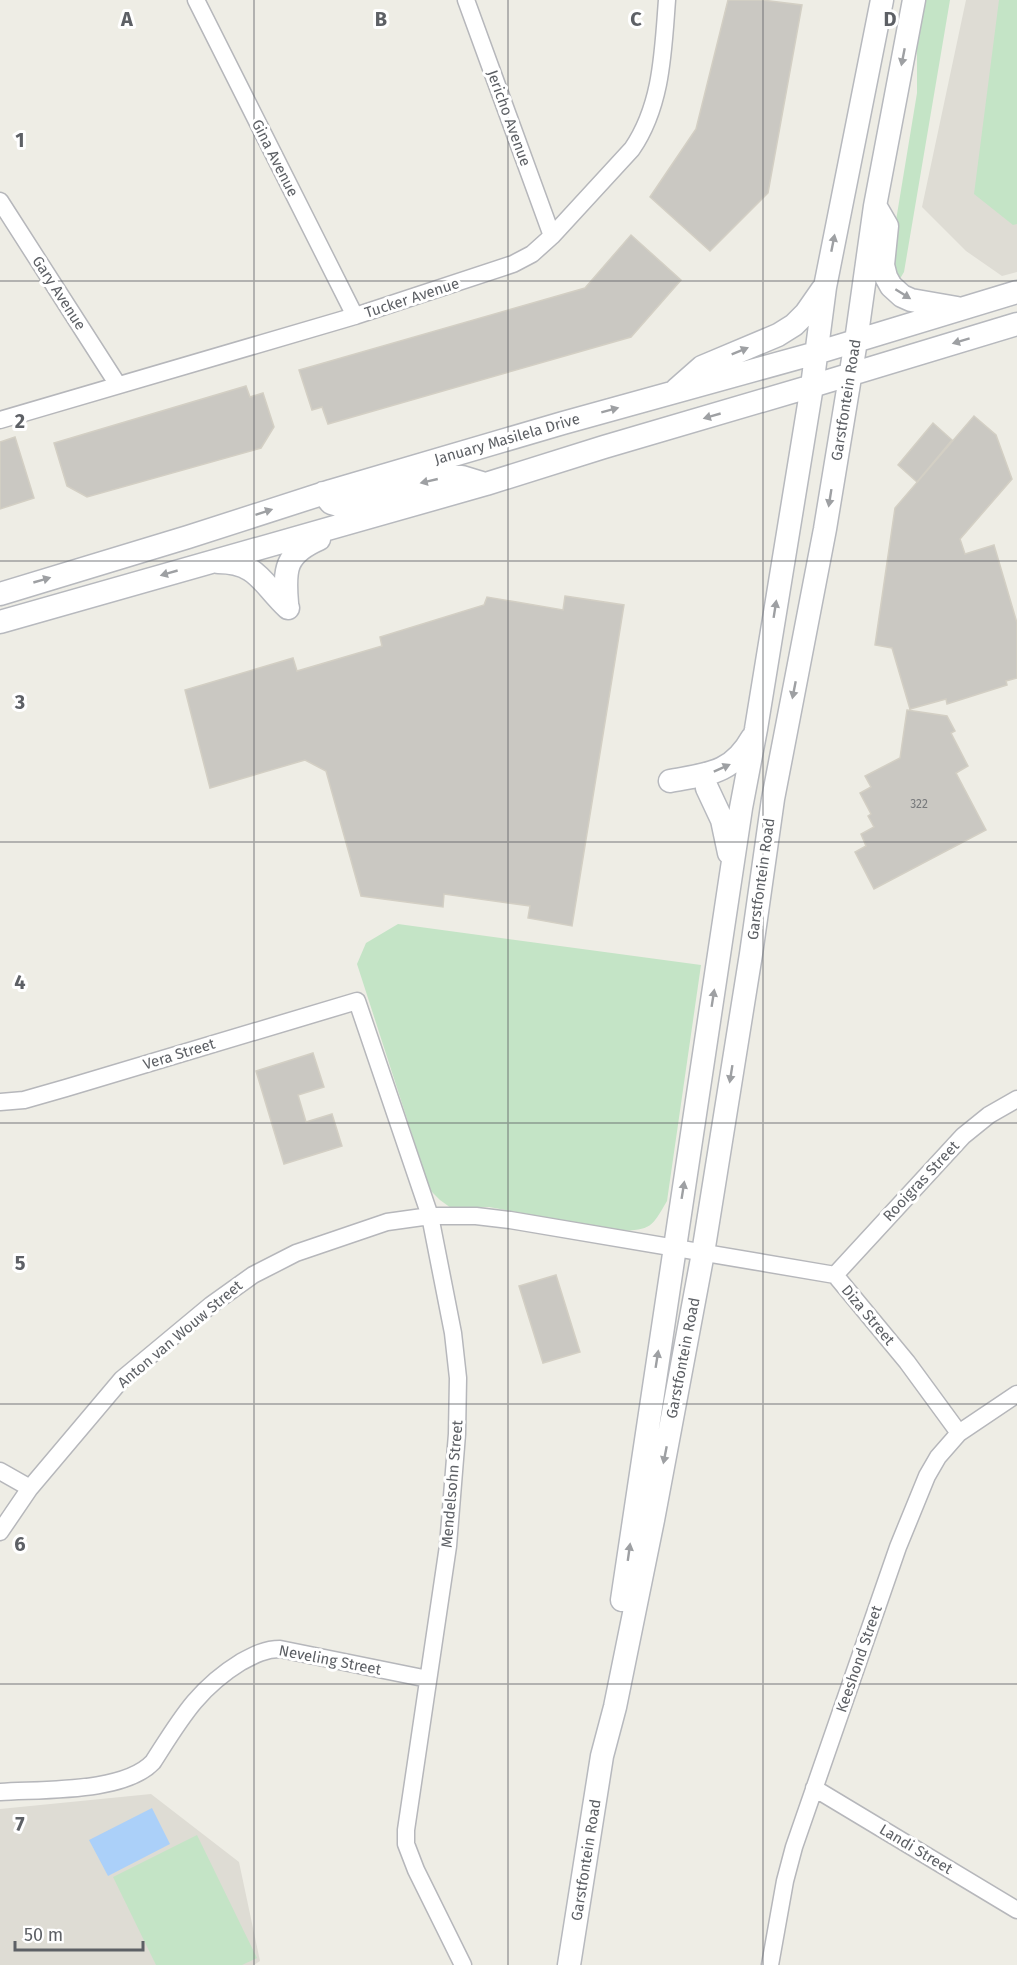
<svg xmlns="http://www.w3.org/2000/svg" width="1017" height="1965" font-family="'Fira Sans',sans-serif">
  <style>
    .education { fill: #dedcd4 }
    .green { fill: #c4e4c6 }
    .water { fill: #abd0f9 }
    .building { fill: #cac8c2; stroke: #d3cfc4; stroke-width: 1.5 }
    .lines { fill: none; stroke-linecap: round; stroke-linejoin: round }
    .street-casing { stroke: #b6b7bb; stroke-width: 19 }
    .secondary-casing { stroke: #b7b9be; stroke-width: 25 }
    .street { stroke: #fff; stroke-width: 16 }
    .secondary { stroke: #fff; stroke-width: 22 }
    .oneway { fill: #9ea0a3 }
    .grid { fill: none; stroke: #5d6065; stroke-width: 1.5; stroke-opacity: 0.55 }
    .labels { text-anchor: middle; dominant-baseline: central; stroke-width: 6; stroke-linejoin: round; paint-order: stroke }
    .number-label { font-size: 12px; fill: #787a7c }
    .street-label { font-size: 15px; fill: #5d6065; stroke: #fff }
    .grid-label { font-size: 20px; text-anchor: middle; font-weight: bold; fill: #5d6065; stroke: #fff; stroke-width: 6; stroke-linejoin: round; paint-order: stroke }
  </style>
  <rect width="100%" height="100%" fill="#eeede5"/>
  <path class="education" d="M966,0h51v272l-15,4 -36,-25 -44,-44z
    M151,1794l88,68 21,99 -6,4h-254v-156z"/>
  <path class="green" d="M926,0h24l-46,272 -6,10 -10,-13 29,-176v-46z
    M999,0h18v224l-4,1 -39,-31z
    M398,924l303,41 -34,236c-15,26 -16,29 -47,30l-131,-24 -38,1 -11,-8 -10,-10 -73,-226 9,-21z
    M197,1835l60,123 -15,7h-86l-43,-88z"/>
  <path class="water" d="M152,1808l18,36 -62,32 -19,-36z"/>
  <path class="building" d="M728,0h34l40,5 -34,188 -58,58 -60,-54 46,-68z
    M631,235l50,45 -50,57 -303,87 -6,-17 -10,3 -13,-40 286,-82z
    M246,386l4,11 13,-4 11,34 -13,21 -174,49 -20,-11 -13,-43z
    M974,416l22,19 16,44 -52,60 5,15 29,-9 23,78v55l-11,3 1,4 -60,19 -1,-5 -36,10 -18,-61 -17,-3 20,-137z
    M933,423l19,17 -35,42 -19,-17z
    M15,437l19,61 -34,11v-67z
    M565,596l59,9 -52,321 -44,-8 2,-12 -86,-12 -1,13 -82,-11 -35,-125 -21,-11 -95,28 -25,-98 108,-32 4,13 85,-25 -2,-9 104,-32 3,-8 76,13z
    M907,710l40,6 8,15 -4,2 17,33 -12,7 30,57 -112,59 -19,-37 11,-6 -5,-12 13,-7 -6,-11 3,-2 -11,-21 11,-6 -6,-11 35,-18z
    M313,1053l11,34 -26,8 8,27 26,-8 10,32 -58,18 -28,-93z
    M556,1275l24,77 -37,11 -24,-77z"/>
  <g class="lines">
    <defs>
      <path id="street" d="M196,0l159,316
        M466,0l86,236
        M0,201l118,184
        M0,420l355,-104 158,-52 19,-10 20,-18 80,-87c30,-44 31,-97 35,-149
        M0,1102l24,-2 42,-12 291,-87 73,215 23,117 5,45 -1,56 -9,112 -42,284v14l10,26 47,95
        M835,1275l128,-139 26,-21 28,-16
        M0,1471l30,17
        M0,1532l30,-44 92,-109 89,-74 42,-30 43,-22 91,-31 43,-6h46l34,4 325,55 72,87 52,71
        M814,1788l203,122
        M0,1792c42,-3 124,1 153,-30 27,-42 44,-73 88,-100 13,-7 24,-13 39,-13l148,30
        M770,1965l15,-84 9,-34 104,-300 29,-71 11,-19 21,-24 58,-39"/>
      <path id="secondary" d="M876,207l11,19 -4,39 3,12 5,9 11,10 9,4 46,8
        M677,389l25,-22 76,-32 16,-10 12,-12 16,-23
        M323,493l8,10 7,2 109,-28h15l23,7
        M218,562c40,0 44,22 70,46
        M0,594l188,-57 143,-46 232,-68 253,-70 201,-61
        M287,603c-3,-34 -2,-49 32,-64
        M0,622l486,-138 118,-37 208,-61 205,-62
        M670,781c37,-7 62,-7 82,-43
        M707,788l15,32 7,33
        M622,1600l119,-792 15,-79 56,-343 13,-99 57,-287
        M569,1965l33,-209 13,-49 38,-187 50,-267 48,-299 22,-155 52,-270 31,-188 19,-135 39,-206"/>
    </defs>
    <use href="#street" class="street-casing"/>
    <use href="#secondary" class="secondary-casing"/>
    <use href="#street" class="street"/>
    <use href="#secondary" class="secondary"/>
  </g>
  <defs><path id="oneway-solid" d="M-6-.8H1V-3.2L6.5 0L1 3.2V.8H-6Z" transform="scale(1.5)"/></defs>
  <g class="oneway">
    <use href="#oneway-solid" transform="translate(903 57) rotate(101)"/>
    <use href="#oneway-solid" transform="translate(833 243) rotate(-79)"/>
    <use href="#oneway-solid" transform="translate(903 294) rotate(32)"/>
    <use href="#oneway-solid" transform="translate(961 341) rotate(163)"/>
    <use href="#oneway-solid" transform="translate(740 351) rotate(-22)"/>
    <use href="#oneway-solid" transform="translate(610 410) rotate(-15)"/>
    <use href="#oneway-solid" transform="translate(712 416) rotate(164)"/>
    <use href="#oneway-solid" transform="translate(429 481) rotate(167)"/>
    <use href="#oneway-solid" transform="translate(830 498) rotate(99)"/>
    <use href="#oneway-solid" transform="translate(264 512) rotate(-18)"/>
    <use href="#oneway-solid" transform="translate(169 573) rotate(164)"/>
    <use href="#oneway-solid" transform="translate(42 580) rotate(-16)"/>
    <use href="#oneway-solid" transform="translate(775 609) rotate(-81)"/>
    <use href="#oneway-solid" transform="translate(794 690) rotate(101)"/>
    <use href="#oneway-solid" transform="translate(722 768) rotate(-24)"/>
    <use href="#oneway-solid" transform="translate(713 998) rotate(-81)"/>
    <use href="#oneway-solid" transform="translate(731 1074) rotate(99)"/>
    <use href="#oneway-solid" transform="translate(683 1190) rotate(-81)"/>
    <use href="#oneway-solid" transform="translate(657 1359) rotate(-81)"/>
    <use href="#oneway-solid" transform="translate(665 1455) rotate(101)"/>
    <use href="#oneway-solid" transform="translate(629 1552) rotate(-82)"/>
  </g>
  <path class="grid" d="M254,0v1965M508,0v1965M763,0v1965M0,281h1017M0,561h1017M0,842h1017M0,1123h1017M0,1404h1017M0,1684h1017"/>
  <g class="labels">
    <g class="number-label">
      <text x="919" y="804">322</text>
    </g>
    <g class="street-label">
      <text transform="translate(509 118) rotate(70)">Jericho Avenue</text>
      <text transform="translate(275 158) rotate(63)">Gina Avenue</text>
      <text transform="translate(59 293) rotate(57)">Gary Avenue</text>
      <text transform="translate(412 298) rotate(-18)">Tucker Avenue</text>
      <text transform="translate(846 400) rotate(-81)">Garstfontein Road</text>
      <text transform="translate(507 439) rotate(-16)">January Masilela Drive</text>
      <text transform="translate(761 879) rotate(-82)">Garstfontein Road</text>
      <text transform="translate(179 1054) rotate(-17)">Vera Street</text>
      <text transform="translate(921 1181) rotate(-47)">Rooigras Street</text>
      <text transform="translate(868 1315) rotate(50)">Diza Street</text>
      <text transform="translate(180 1334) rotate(-40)">Anton van Wouw Street</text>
      <text transform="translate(683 1358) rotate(-79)">Garstfontein Road</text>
      <text transform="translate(452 1484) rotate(-85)">Mendelsohn Street</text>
      <text transform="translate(859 1659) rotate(-71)">Keeshond Street</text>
      <text transform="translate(330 1660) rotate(11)">Neveling Street</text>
      <text transform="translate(916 1849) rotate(31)">Landi Street</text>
      <text transform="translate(586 1860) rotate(-81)">Garstfontein Road</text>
    </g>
  </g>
  <g class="grid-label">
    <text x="127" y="26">A</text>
    <text x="381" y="26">B</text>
    <text x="636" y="26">C</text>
    <text x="890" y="26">D</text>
    <text x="20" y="147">1</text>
    <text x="20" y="428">2</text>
    <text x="20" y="709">3</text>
    <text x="20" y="989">4</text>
    <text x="20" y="1270">5</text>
    <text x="20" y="1551">6</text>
    <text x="20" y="1831">7</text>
  </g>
  <path d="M15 1941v9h128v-9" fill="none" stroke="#5d6065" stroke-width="3"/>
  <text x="24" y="1941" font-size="18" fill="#5d6065" stroke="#ffffff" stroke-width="4.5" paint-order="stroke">50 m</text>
</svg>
